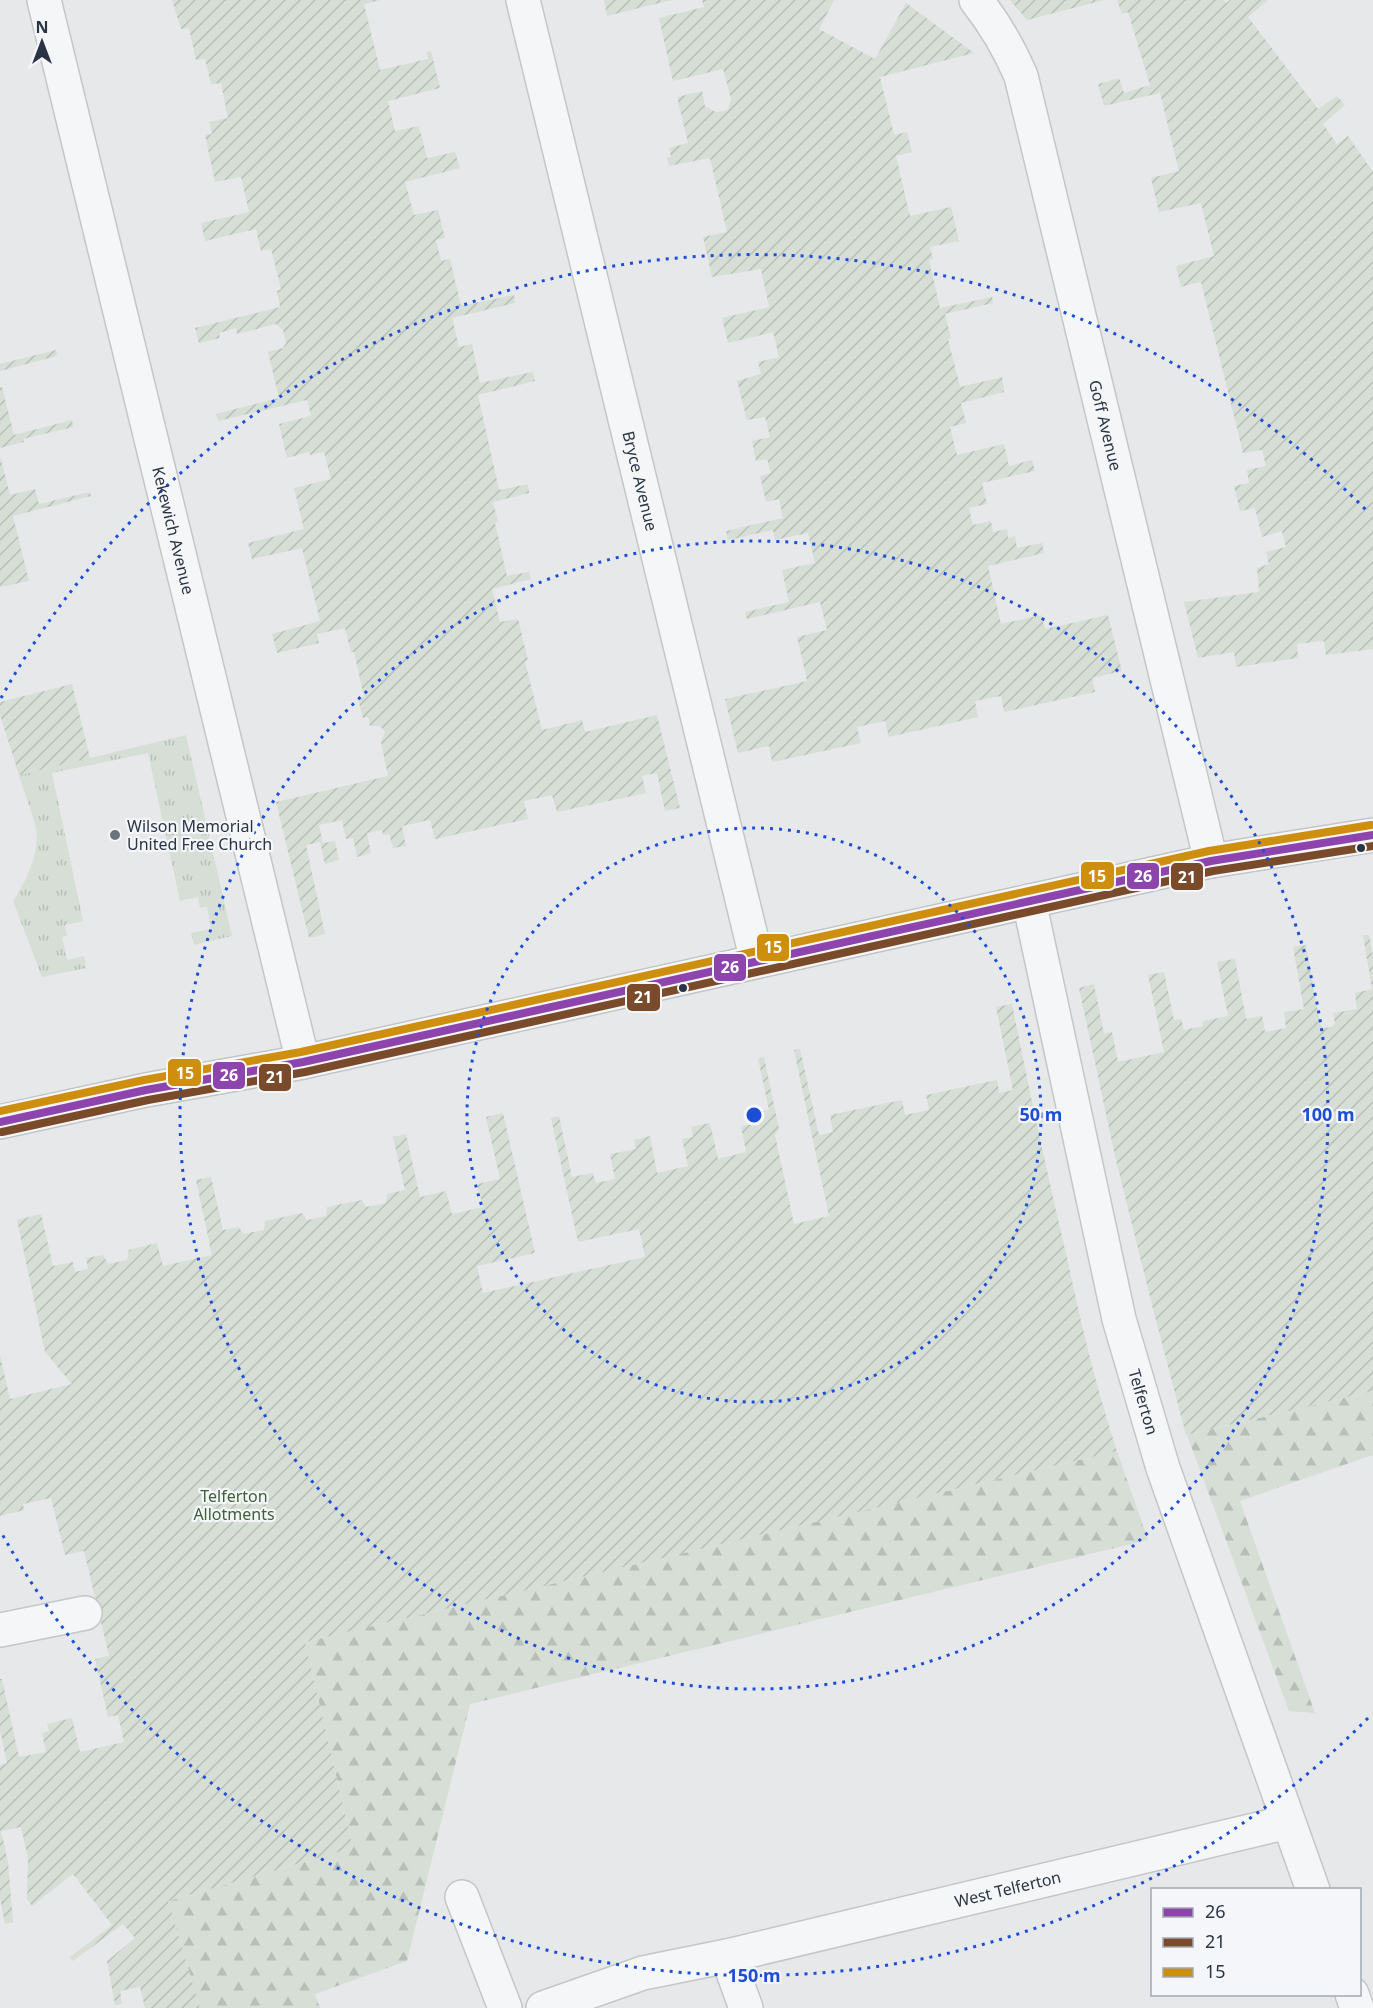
<svg xmlns="http://www.w3.org/2000/svg" width="1373" height="2008" font-family="'Noto Sans',sans-serif">
  <style>
    .grass { fill: url(#grass-tufts) }
    .forest { fill: url(#forest-firs) }
    .garden { fill: url(#garden-furrows) }
    .lines { fill: none; stroke-linecap: round; stroke-linejoin: round }
    .minor-casing { stroke: #c4c6c8; stroke-width: 36 }
    .primary-casing { stroke: #c2c5c8; stroke-width: 36 }
    .minor { stroke: #f5f6f7; stroke-width: 33 }
    .primary { stroke: #f8f8f8; stroke-width: 33 }
    .bus-1-casing { stroke: #f4f6f9; stroke-width: 12 }
    .bus-2-casing { stroke: #f4f6f9; stroke-width: 12 }
    .bus-3-casing { stroke: #f4f6f9; stroke-width: 12 }
    .bus-1 { stroke: #8e44ad; stroke-width: 8 }
    .bus-2 { stroke: #7a4b2a; stroke-width: 8 }
    .bus-3 { stroke: #ce8f0e; stroke-width: 8 }
    .ring { fill: none; stroke: #1d4ed8; stroke-width: 3; stroke-dasharray: 3 6 }
    .poi-dot { fill: #6c737f; stroke: #f4f6f9; stroke-width: 2 }
    .bus-dot { fill: #2b3445; stroke: #f4f6f9; stroke-width: 2 }
    .labels { text-anchor: middle; dominant-baseline: central; stroke-width: 4.5; stroke-linejoin: round; paint-order: stroke }
    .street-label { font-size: 16px; fill: #2b3445; stroke: #f4f6f9 }
    .poi-label { font-size: 16px; fill: #2b3445; stroke: #f4f6f9; text-anchor: start }
    .park-label { font-size: 16px; fill: #3f6138; stroke: #f4f6f9 }
    .centre { fill: #1d4ed8; stroke: #f4f6f9; stroke-width: 3 }
    .ring-label { font-size: 18px; text-anchor: middle; font-weight: bold; fill: #1d4ed8; stroke: #f4f6f9; stroke-width: 4.5; stroke-linejoin: round; paint-order: stroke }
    .line-badge { stroke: #f4f6f9; stroke-width: 2 }
    .badge-label { font-size: 16px; text-anchor: middle; font-weight: bold; fill: #fff }
  </style>
  <defs>
    <pattern id="grass-tufts" width="24" height="20" patternUnits="userSpaceOnUse" patternTransform="scale(1.5)"><rect width="24" height="20" fill="#d6ded6"/><path d="M3 7l-1-3M5 7V3M7 7l1-3M15 17l-1-3M17 17v-4M19 17l1-3" fill="none" stroke="#b8bfb9"/></pattern>
    <pattern id="forest-firs" width="22" height="20" patternUnits="userSpaceOnUse" patternTransform="scale(1.5)"><rect width="22" height="20" fill="#d6ded6"/><path d="M5 1l3.5 6h-7zM16 11l3.5 6h-7z" fill="#b8bfb9"/></pattern>
    <pattern id="garden-furrows" width="10" height="10" patternUnits="userSpaceOnUse" patternTransform="scale(1.5)"><rect width="10" height="10" fill="#d6ded6"/><path d="M-1 1l2-2M0 10L10 0M9 11l2-2" fill="none" stroke="#b8bfb9"/></pattern>
  </defs>
  <rect width="100%" height="100%" fill="#e6e8ea"/>
  <path class="grass" d="M186,735l46,201 -38,9 -3,-12 20,-4 -4,-22 -7,1 -2,-11 -18,4 -32,-148 -96,20 31,148 -18,4 2,11 -5,1 5,23 17,-4 2,12 -44,9 -29,-76c13,-19 27,-48 23,-72 -4,-18 -12,-36 -17,-54z"/>
  <path class="forest" d="M1373,1391v64l-133,46 75,212 -26,-2 -102,-276z
    M1117,1451l31,89 -678,164 -63,257 -92,33 5,14h-120l-32,-107 185,-53 -48,-206z"/>
  <path class="garden" d="M172,0h208l-16,4 16,66 48,-11 -1,-6 4,-2 9,37 -52,13 7,30 24,-5 8,32 28,-6 5,16 -55,14 9,33 24,-5 7,28 -9,2 5,21 9,-2 11,47 53,-11 1,8 -63,15 7,29 13,-3 8,39 53,-11 2,9 -57,14 21,95 29,-6 1,9 -36,9 5,19 -3,2 12,53 22,-4 2,7 -39,10 8,33 18,-3 10,41 -3,2 17,68 40,-10 3,12 72,-17 23,93 -15,3 -8,-38 -15,3 4,17 -89,19 -5,-17 -28,6 4,18 -93,20 -5,-19 -28,6 4,20 -13,2 -4,-14 -6,1 -1,-5 -15,3 4,20 -14,4 -4,-19 -7,1 -4,-19 -23,5 4,18 12,-2 4,19 -14,4 -5,-22 -14,3 19,89 -16,4 -33,-136 112,-26 -7,-34 4,-10 -5,-6h-10l-2,-9 -5,1 -5,-19 6,-2 -1,-5 -9,-40h-3l-6,-24 -28,6 2,9 -42,10 -5,-19 48,-13 -18,-73 -50,11 -4,-16 56,-14 -10,-41 37,-9 -7,-27 -14,3 -1,-3 -22,6 -8,-34 32,-8 -4,-16 -89,21 -2,-7 63,-16 -11,-46 15,-4 3,-5 -3,-13 -7,-6 -39,10 -1,-6 -17,5 1,5 -21,5 -4,-15 85,-21 -3,-16 4,-2 -10,-40 -10,2 -5,-22 -51,12 -4,-18 48,-11 -8,-35 -26,5 -10,-47 7,-1 -3,-12 19,-4 -7,-35 -10,1 -6,-25 -9,1 -7,-32 -8,1z
    M604,0h68l-65,16z
    M702,0h132l-15,29 56,30 31,-56 68,50 -94,24 14,58 13,-3 5,20 -16,4 14,60 41,-9 8,34 -29,6 3,12 -4,1 11,48 52,-11 1,6 -48,11 6,24 -3,1 12,48 42,-10 2,15 -43,11 5,20 -16,4 7,28 47,-11 5,22 23,-6 3,11 -53,12 5,21 -18,4 4,17 18,-4 2,11 14,-3 1,9 7,-2 2,12 25,-5 2,10 -56,13 13,58 40,-9 4,14 63,-14 14,56 -30,7 3,14 -91,20 -3,-16 -26,5 3,16 -89,20 -4,-16 -28,6 4,16 -89,19 -3,-16 -31,7 -13,-54 82,-18 -10,-44 30,-7 -7,-28 -73,17 -2,-7 44,-10 -7,-32 33,-7 -7,-30 -33,7 -2,-10 -45,10 -2,-9 57,-13 -4,-19 -13,3 -6,-26 11,-3 -4,-14 -11,2 -4,-20 18,-4 -5,-20 -18,3 -10,-39 24,-7 -3,-12 21,-5 -6,-25 -45,11 -6,-25 47,-11 -8,-38 -49,8 -9,-40 24,-5 -17,-74 -41,8 -2,-8 4,-1 -2,-9 19,-5 -11,-46 25,-6 3,15 11,6 12,-2 3,-11 -8,-30 -50,12 -14,-63 45,-11z
    M1010,0h94l-77,20z
    M1117,0h107l2,3 4,-3h38l-20,17 70,92 19,-13 8,9 -22,19 14,20 11,-8 25,36v477l-47,6 -2,-14 -27,3 1,14 -62,9 -2,-15 -36,6 -14,-56 75,-10 -2,-24 12,-4 -3,-12 20,-5 -4,-16 -20,6 -7,-29 -15,3 -6,-25 15,-3 -2,-13 19,-4 -4,-16 -19,3 -42,-171 -20,5 -5,-21 38,-10 -13,-53 -42,9 -8,-34 28,-7 -19,-78 -56,13 -6,-22 21,-6 5,15 26,-8 -22,-73 -6,2z
    M56,350l1,6 -57,15v-7z
    M0,387h2l12,48 58,-15 1,7 -50,12 1,3 -24,6z
    M0,456l10,39 25,-6 4,15 51,-12 1,4 -78,20 16,65 -29,6z
    M72,684l18,74 -71,17 -19,-60v-13z
    M1363,935h6l4,21v435l-187,44 -32,-122 -39,-157 -36,-168 15,-4 10,50 8,-2 6,30 46,-10 -16,-77 16,-3 10,48 7,-1 3,11 19,-4v-5l25,-5 -11,-54 18,-3 11,60 16,-3 3,16 21,-4 -2,-16 20,-3 -11,-62 13,-2 14,80 5,3 7,-1 3,-4 -2,-10 24,-4 -2,-16 17,-4z
    M1012,1004c17,85 35,169 55,254 14,65 29,130 50,193l-812,191 48,206 -185,53 32,107h-55l-5,-21 -20,4 2,13 -7,1 -8,-44 28,-23 -12,-14 -50,37 -3,-4 42,-32 -39,-51 -41,32 -5,-7 1,-41 -7,-31 -20,4 7,31 5,60 -8,2 -5,-26v-133l7,-2 -7,-33v-51h2l17,78 27,-5 -4,-19 7,-2 -2,-7 25,-6 8,34 44,-10 -6,-27 -10,2 -13,-58 14,-3 -25,-105 -19,4 -14,-57 -28,6 1,6 -24,6v-161l10,44 62,-15 -27,-32 -28,-132 24,-6 12,52 20,-4 2,10 13,-3 -2,-11 17,-3 5,9 19,-4 2,-10 28,-7 6,23 49,-11 -16,-75 15,-3 12,53 16,-3 4,7 21,-4 1,-9 37,-8 5,7 19,-4 1,-9 35,-7 4,7 20,-4 1,-9 18,-4 -12,-53 13,-3 14,63 26,-6 6,23 31,-7 -6,-23 23,-5 -14,-62 17,-4 32,140 -58,13 6,27 162,-36 -6,-28 -61,13 -27,-124 8,-2 13,61 21,-4 3,10 19,-4 -5,-25 26,-5 -2,-9 16,-4 7,37 31,-7 -6,-27 11,-2 -2,-10 19,-4 8,36 28,-7 -5,-26 12,-2 -2,-10 18,-4 -11,-52 6,-1 15,72 -4,6 19,89 35,-8 -35,-166 6,-1 19,86 14,-3 -3,-17 72,-15 3,15 24,-5 -3,-15 71,-15 2,13 14,-3 -17,-83z"/>
  <g class="lines">
    <defs>
      <g id="minor">
        <path id="s1" d="M44,0l259,1062"/>
        <path id="s2" d="M523,0l234,961"/>
        <path id="s3" d="M976,0c19,24 33,48 45,76l190,785"/>
        <path id="s4" d="M1029,901l90,418 44,149 150,422"/>
        <path d="M0,1630l85,-17"/>
        <path d="M462,1897l43,111"/>
        <path d="M1352,1994l5,14"/>
        <path d="M543,2008l100,-35 84,-17"/>
        <path id="s5" d="M746,2008l-19,-52 561,-134"/>
      </g>
      <path id="primary" d="M0,1122l146,-32 157,-28 908,-201 162,-26"/>
    </defs>
    <use href="#minor" class="minor-casing"/>
    <use href="#primary" class="primary-casing"/>
    <use href="#minor" class="minor"/>
    <use href="#primary" class="primary"/>
    <defs>
      <path id="bus-1" d="M0,1122l146,-32 157,-28 908,-201 162,-26"/>
      <path id="bus-2" d="M2,1132l146,-32 157,-28 908,-201 160,-25"/>
      <path id="bus-3" d="M0,1111l144,-31 157,-28 908,-201 162,-26"/>
    </defs>
    <use href="#bus-1" class="bus-1-casing"/>
    <use href="#bus-2" class="bus-2-casing"/>
    <use href="#bus-3" class="bus-3-casing"/>
    <use href="#bus-1" class="bus-1"/>
    <use href="#bus-2" class="bus-2"/>
    <use href="#bus-3" class="bus-3"/>
  </g>
  <g class="ring">
    <circle cx="754" cy="1115" r="287"/>
    <circle cx="754" cy="1115" r="574"/>
    <path d="M1368 1718A861 861 0 0 1 1 1532M1 698A861 861 0 0 1 1368 512"/>
  </g>
  <circle class="poi-dot" cx="115" cy="835" r="6"/>
  <g class="bus-dot">
    <circle cx="1361" cy="848" r="5"/>
    <circle cx="683" cy="988" r="5"/>
  </g>
  <g class="labels">
    <g class="street-label">
      <text stroke="none"><textPath href="#s3" startOffset="448">Goff Avenue</textPath></text>
      <text stroke="none"><textPath href="#s2" startOffset="495">Bryce Avenue</textPath></text>
      <text stroke="none"><textPath href="#s1" startOffset="546">Kekewich Avenue</textPath></text>
      <text stroke="none"><textPath href="#s4" startOffset="514">Telferton</textPath></text>
      <text stroke="none"><textPath href="#s5" startOffset="344">West Telferton</textPath></text>
    </g>
    <g class="poi-label">
      <text x="127" y="826">Wilson Memorial<tspan x="127" dy="18">United Free Church</tspan></text>
    </g>
    <g class="park-label">
      <text x="234" y="1496">Telferton<tspan x="234" dy="18">Allotments</tspan></text>
    </g>
  </g>
  <circle cx="754" cy="1115" r="9" class="centre"/>
  <g class="ring-label">
    <text x="1041" y="1121">50 m</text>
    <text x="1328" y="1121">100 m</text>
    <text x="754" y="1982">150 m</text>
  </g>
  <g class="line-badge">
    <rect x="1080" y="861" width="35" height="29" rx="6" fill="#ce8f0e"/>
    <rect x="1126" y="862" width="34" height="28" rx="6" fill="#8e44ad"/>
    <rect x="1170" y="862" width="34" height="29" rx="6" fill="#7a4b2a"/>
    <rect x="756" y="933" width="34" height="29" rx="6" fill="#ce8f0e"/>
    <rect x="713" y="953" width="34" height="29" rx="6" fill="#8e44ad"/>
    <rect x="626" y="983" width="35" height="29" rx="6" fill="#7a4b2a"/>
    <rect x="167" y="1058" width="35" height="29" rx="6" fill="#ce8f0e"/>
    <rect x="212" y="1061" width="34" height="29" rx="6" fill="#8e44ad"/>
    <rect x="258" y="1063" width="34" height="29" rx="6" fill="#7a4b2a"/>
  </g>
  <g class="badge-label">
    <text x="1097" y="882">15</text>
    <text x="1143" y="882">26</text>
    <text x="1187" y="883">21</text>
    <text x="773" y="953">15</text>
    <text x="730" y="973">26</text>
    <text x="643" y="1003">21</text>
    <text x="185" y="1079">15</text>
    <text x="229" y="1081">26</text>
    <text x="275" y="1083">21</text>
  </g>
  <rect x="1151" y="1888" width="210" height="108" fill="#f4f6f9" stroke="#a4a8b1" stroke-width="1.5"/>
  <rect x="1163" y="1908" width="30" height="9" fill="#8e44ad" stroke="#a4a8b1" stroke-width="1.5"/>
  <text x="1205" y="1918" font-size="18" fill="#2b3445">26</text>
  <rect x="1163" y="1938" width="30" height="9" fill="#7a4b2a" stroke="#a4a8b1" stroke-width="1.5"/>
  <text x="1205" y="1948" font-size="18" fill="#2b3445">21</text>
  <rect x="1163" y="1968" width="30" height="9" fill="#ce8f0e" stroke="#a4a8b1" stroke-width="1.5"/>
  <text x="1205" y="1978" font-size="18" fill="#2b3445">15</text>
  <g transform="translate(42 42)" stroke="#f4f6f9" stroke-width="4.5" paint-order="stroke">
  <path d="M0-4.5L10 22L0 15L-10 22Z" fill="#2b3445"/>
  <text y="-9" font-size="16" font-weight="bold" text-anchor="middle" fill="#2b3445">N</text>
  </g>
</svg>
